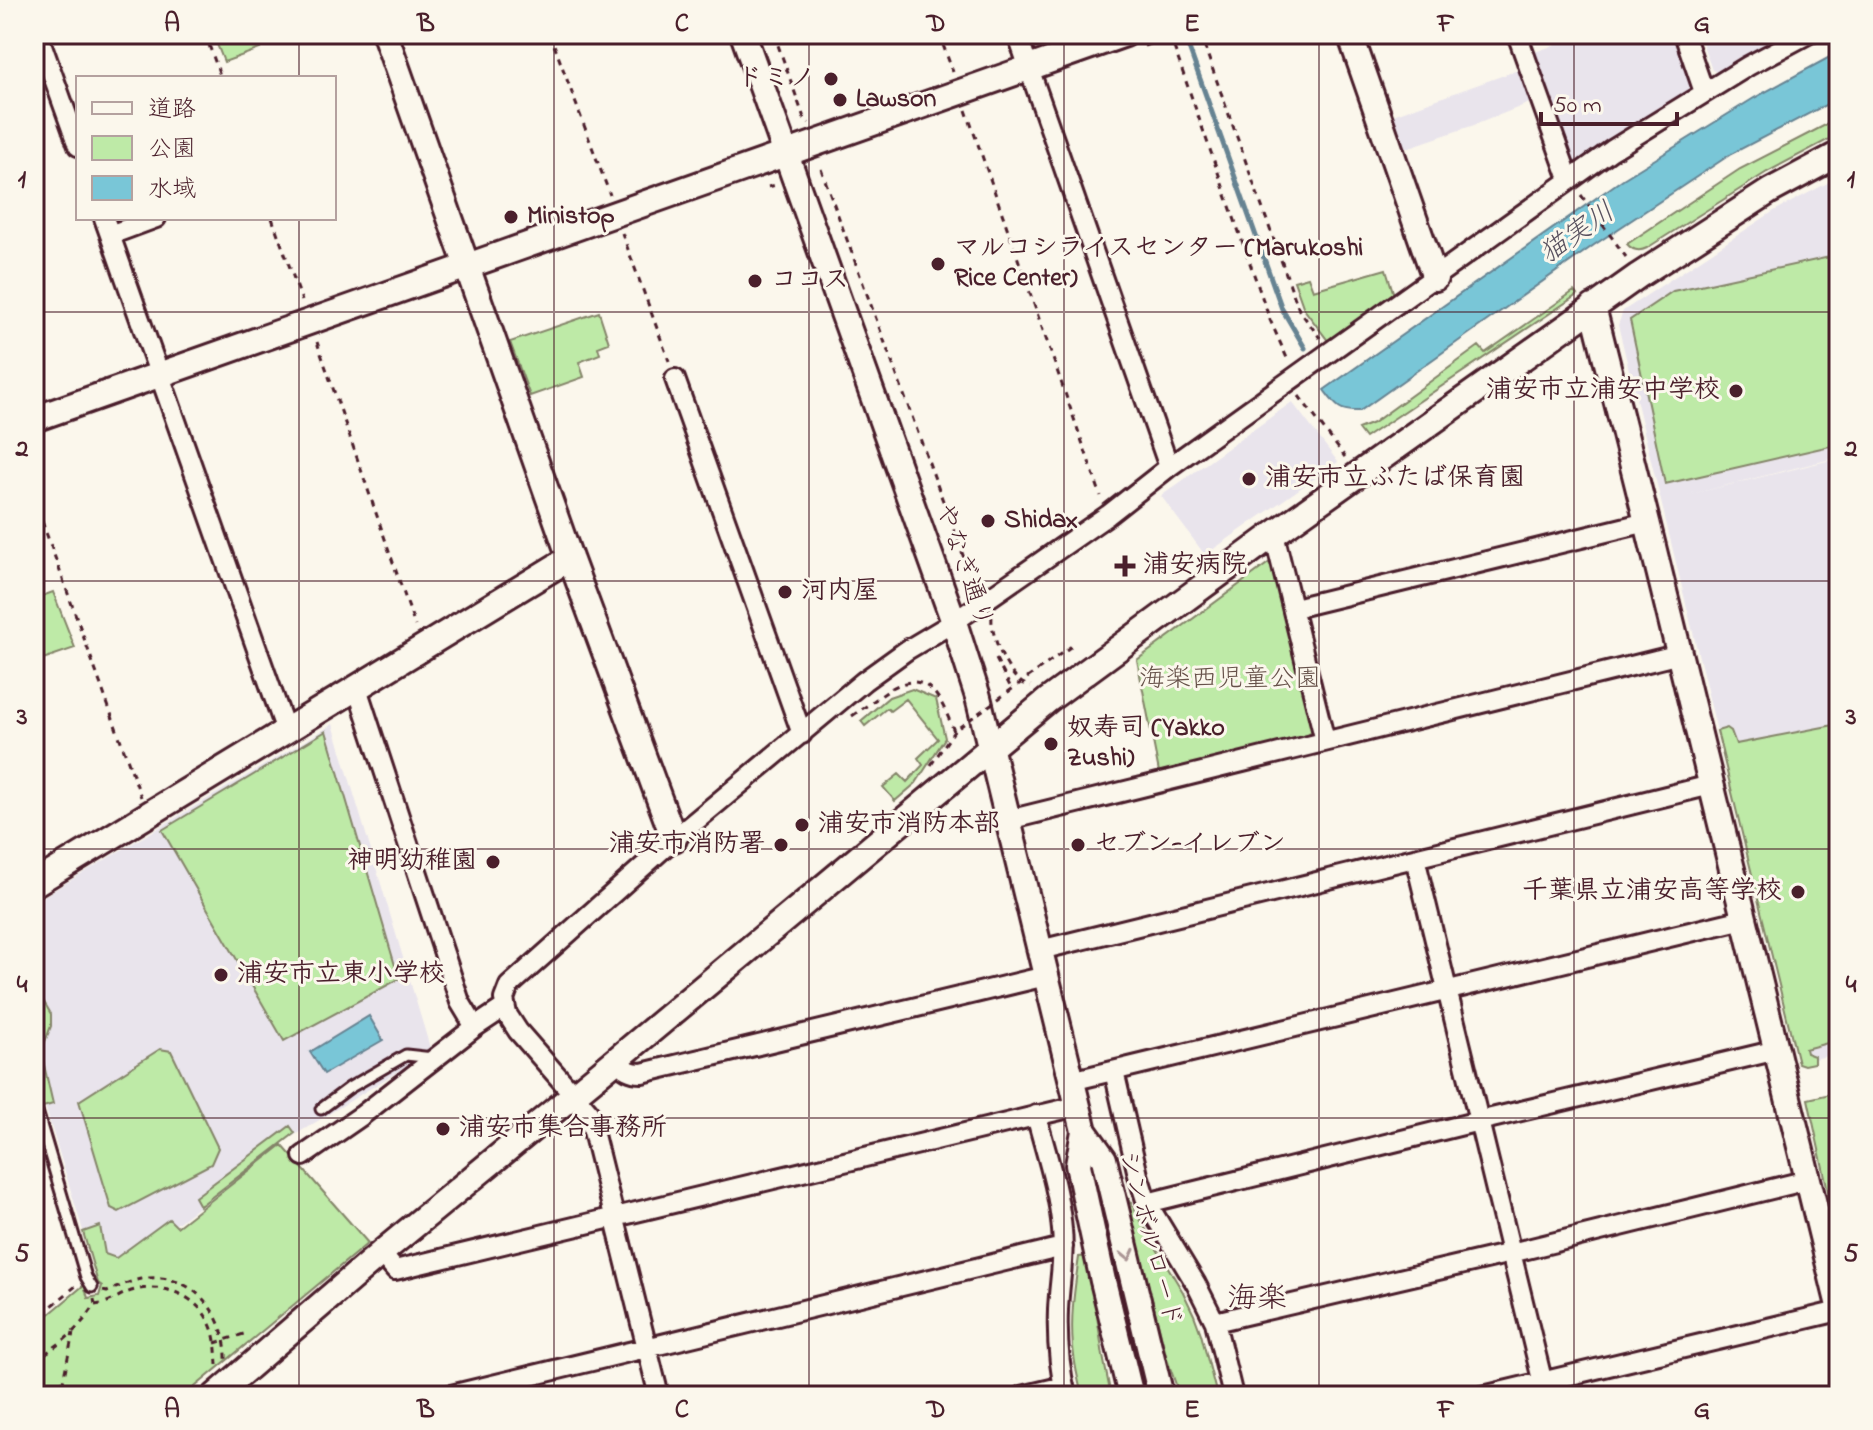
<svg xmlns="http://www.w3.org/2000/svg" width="1873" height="1430" font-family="'Indie Flower','Klee One',sans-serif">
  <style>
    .built { fill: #e9e4ec }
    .green { fill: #beeaa7; stroke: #848469; stroke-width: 2 }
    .water { fill: #79c6d7; stroke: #668392; stroke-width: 2 }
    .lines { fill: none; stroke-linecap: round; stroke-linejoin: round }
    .stream { stroke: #668392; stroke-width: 5 }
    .lane-casing { stroke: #4a1f2b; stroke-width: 15 }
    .street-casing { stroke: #4a1f2b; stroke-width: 24 }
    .secondary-casing { stroke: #4a1f2b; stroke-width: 30 }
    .path { stroke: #4a1f2b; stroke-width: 3; stroke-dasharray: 6 6; stroke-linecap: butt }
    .lane { stroke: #fbf7ec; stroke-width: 9 }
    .street { stroke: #fbf7ec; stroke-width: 18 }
    .secondary { stroke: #fbf7ec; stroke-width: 24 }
    .path-bridge { stroke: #4a1f2b; stroke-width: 3; stroke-dasharray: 6 6; stroke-linecap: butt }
    .oneway { stroke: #ab9695 }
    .grid { fill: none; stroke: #4a1f2b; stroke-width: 2; stroke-opacity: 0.55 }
    .poi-dot { fill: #4a1f2b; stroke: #fbf7ec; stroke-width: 3 }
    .labels { text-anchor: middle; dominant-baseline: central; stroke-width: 6; stroke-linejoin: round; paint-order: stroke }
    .poi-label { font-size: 26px; font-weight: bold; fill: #4a1f2b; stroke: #fbf7ec; text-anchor: start }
    .street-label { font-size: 26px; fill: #4a1f2b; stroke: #fbf7ec }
    .park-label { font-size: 26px; fill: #67524a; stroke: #fbf7ec }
    .water-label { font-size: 28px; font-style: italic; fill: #58515f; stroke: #fbf7ec }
    .quarter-label { font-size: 30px; fill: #4a1f2b; stroke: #fbf7ec }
    .neatline { fill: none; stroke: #4a1f2b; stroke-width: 3 }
    .grid-label { font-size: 26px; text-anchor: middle; font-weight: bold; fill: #4a1f2b }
  </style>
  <rect width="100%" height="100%" fill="#fbf7ec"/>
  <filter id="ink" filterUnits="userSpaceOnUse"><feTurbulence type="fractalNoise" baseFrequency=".0125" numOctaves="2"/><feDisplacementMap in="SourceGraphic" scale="16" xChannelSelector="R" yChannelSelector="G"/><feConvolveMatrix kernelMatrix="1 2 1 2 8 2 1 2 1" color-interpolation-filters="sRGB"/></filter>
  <g filter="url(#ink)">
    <path class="built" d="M1564,34h108l21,56 -1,2 -119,73 -41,-112 34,-12z
      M1699,34h96l-73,40 -10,-4z
      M1521,69l11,33 -55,22 -73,25 -11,-34z
      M1839,177v280l-155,39 155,-38v595l-41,10 -180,-738 5,-14 151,-100z
      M1292,402l46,60 -133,93 -44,-59z
      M333,724l98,327 -149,92 -183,140 -65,-213v-168z"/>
    <path class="green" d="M213,34h42l5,15 -36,13z
      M1839,118v16l-72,38 -120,76c-8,4 -14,3 -20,-4l113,-75z
      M1839,255v189l-174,40 -35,-164 43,-29z
      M1386,269l8,26 -65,47 -25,-33 -10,-28 14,-4 5,13z
      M1574,291l3,4 -212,143 -7,-9 15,-6 106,-77 6,7z
      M599,312l10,31 -11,4 2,7 -21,8 5,15 -54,19 -20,-54z
      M1274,559l40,167 -6,10 -149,36 -22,-112z
      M53,592l22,56 -41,14v-63z
      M912,689l24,10 9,39 -29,45 -21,18 -12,-14 16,-13 8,8 16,-17 -5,-7 20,-19 -32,-40 -16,12 -3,-3 -22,18 -4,-5 28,-24z
      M1839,724v316l-34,9 1,4 8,3v7l-10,2 -6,-2 -81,-332 10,-3 4,3 5,13z
      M326,731l73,248 -115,62 -122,-211z
      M34,985l17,29v12l-10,26 12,52 -10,3 -9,-31z
      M160,1049l11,2 47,97 -7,16 -92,48 -8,-4 -32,-107z
      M1839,1092v106l-9,2 -22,-101z
      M290,1126l5,7 -95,73 -5,-9z
      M282,1145l86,98 -184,153h-150v-69l50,-42 4,13 11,-2 3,-10 -4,-3 -15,-51 17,-6 5,28 11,4 53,-39 8,8z
      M1100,1177l52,219h-10l-52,-216z
      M1125,1192l27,49 31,51 11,23 7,19 16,62h-37l-13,-37z
      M1088,1256l15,100 8,40h-29c-4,-17 -8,-33 -9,-50 -3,-30 2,-60 6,-89z"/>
    <path class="water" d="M1839,52v46l-108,56 -137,91 -234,166c-21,1 -24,-5 -36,-21l299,-211 131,-81z
      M369,1016l14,24 -59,34 -14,-22z"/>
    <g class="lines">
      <path class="stream" d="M1184,34l98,275 23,39"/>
      <defs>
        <path id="lane" d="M34,1101l52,176 6,10
          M321,1109l28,-21 57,-33 27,3"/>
        <path id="street" d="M38,34l40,112
          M1017,34l152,433
          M1517,34l52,145
          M1684,34l20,58
          M104,218l182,513
          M110,235l46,-17
          M675,379l127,355
          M1274,534l51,207
          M1294,608l353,-86
          M357,688l103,314 15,25 30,-20
          M1008,820l672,-166
          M1415,858l131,538
          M1040,950l671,-165
          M616,1060c8,9 14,13 26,13l404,-97
          M1114,1071l24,104 9,28 49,81 19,38 18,74
          M1071,1081l673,-162
          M1036,1115c10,38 23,76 26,115 3,27 -3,53 -4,80 -1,29 1,58 8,86
          M303,1156l58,-40 114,-89
          M1147,1203l332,-82 298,-71
          M381,1253l14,17 682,-164
          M1215,1322l296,-69 297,-73
          M447,1396l616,-149
          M659,1396l-71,-285 -70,-80 -11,-17 -3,-15 5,-13 165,-147 190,-158 43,-31 47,-28 154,-107 61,-48 443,-317 136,-84 60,-32
          M1022,1396l42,-10
          M1483,1396l356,-85"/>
        <path id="secondary" d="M385,34l185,524 104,281
          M743,34l211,588 24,75 106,434 -6,34 25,116 28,115
          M1350,34l85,244
          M1593,307l54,215 192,784
          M34,419l1091,-385
          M34,884l536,-326
          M1084,1131l20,28 57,237
          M215,1396l166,-143 235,-193 432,-360 226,-166 364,-258 132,-85 69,-37"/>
      </defs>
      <use href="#lane" class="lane-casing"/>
      <use href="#street" class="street-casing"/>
      <use href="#secondary" class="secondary-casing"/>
      <path class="path" d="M205,34l16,44
        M550,34l60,161
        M774,34l30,84 5,5
        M939,34l14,38
        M1200,34l99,276 21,28
        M1170,36l100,284 17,38
        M1144,46l32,-12
        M966,110l135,386
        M821,169l154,419
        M768,187l8,-2
        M1581,195l45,62
        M272,218l30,83
        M622,233l47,128
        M317,342l98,284
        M1299,396l46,61
        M34,499l107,298
        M992,617c-2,17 14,53 27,64 4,3 8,4 12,5
        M996,659l16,31
        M852,716l40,-28
        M931,765l23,-34
        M103,1291l4,1c14,-6 26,-13 42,-14 46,-4 78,39 77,82
        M95,1305c15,-1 26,-12 40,-15 29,-7 61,5 74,32 7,13 7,28 8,43
        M34,1321l43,-36
        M215,1343l32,-10
        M34,1360c26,-14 45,-31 61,-55l-1,-6
        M34,1384l16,12
        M60,1396l13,-63"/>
      <use href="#lane" class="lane"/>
      <use href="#street" class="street"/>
      <use href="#secondary" class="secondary"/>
      <path class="path-bridge" d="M892,688c38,-20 50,14 62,43l119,-86"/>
    </g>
    <defs><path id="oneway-chevron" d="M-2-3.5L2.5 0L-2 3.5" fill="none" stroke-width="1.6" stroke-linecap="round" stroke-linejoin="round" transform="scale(2)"/></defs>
    <use class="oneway" href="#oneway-chevron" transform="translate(1128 1255) rotate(77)"/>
  </g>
  <path class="grid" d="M299,34v44M554,34v1362M809,34v1362M1064,34v1362M1319,34v1362M1574,34v1362M299,218v1178M34,312h1805M34,581h1805M34,849h1805M34,1118h1805"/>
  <g class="poi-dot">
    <circle cx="831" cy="79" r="8"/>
    <circle cx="840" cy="100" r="8"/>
    <circle cx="511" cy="217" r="8"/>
    <circle cx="938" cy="264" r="8"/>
    <circle cx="755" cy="281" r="8"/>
    <circle cx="1736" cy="391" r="8"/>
    <circle cx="1249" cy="479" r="8"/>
    <circle cx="988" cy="521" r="8"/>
    <path d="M1121 554h8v8h8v8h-8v8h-8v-8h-8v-8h8z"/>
    <circle cx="785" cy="592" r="8"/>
    <circle cx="1051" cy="744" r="8"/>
    <circle cx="802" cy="825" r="8"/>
    <circle cx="781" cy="845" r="8"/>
    <circle cx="1078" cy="845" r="8"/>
    <circle cx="493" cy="862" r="8"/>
    <circle cx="1798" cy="892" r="8"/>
    <circle cx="221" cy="975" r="8"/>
    <circle cx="443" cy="1129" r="8"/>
  </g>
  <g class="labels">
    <g class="poi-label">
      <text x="815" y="79" text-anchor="end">ドミノ</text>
      <text x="856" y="100">Lawson</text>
      <text x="527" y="217">Ministop</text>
      <text x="954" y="249">マルコシライスセンター (Marukoshi<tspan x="954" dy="30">Rice Center)</tspan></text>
      <text x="771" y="281">ココス</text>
      <text x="1720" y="391" text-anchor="end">浦安市立浦安中学校</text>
      <text x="1265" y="479">浦安市立ふたば保育園</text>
      <text x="1004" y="521">Shidax</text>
      <text x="1143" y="566">浦安病院</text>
      <text x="801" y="592">河内屋</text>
      <text x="1067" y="729">奴寿司 (Yakko<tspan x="1067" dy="30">Zushi)</tspan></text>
      <text x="818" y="825">浦安市消防本部</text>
      <text x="765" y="845" text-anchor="end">浦安市消防署</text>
      <text x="1094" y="845">セブン-イレブン</text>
      <text x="477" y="862" text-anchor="end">神明幼稚園</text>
      <text x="1782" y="892" text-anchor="end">千葉県立浦安高等学校</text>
      <text x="237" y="975">浦安市立東小学校</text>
      <text x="459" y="1129">浦安市集合事務所</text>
    </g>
    <g class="street-label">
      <text transform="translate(963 566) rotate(71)">やなぎ通り</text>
      <text transform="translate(1149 1239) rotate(75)">シンボルロード</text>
    </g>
    <g class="park-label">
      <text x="1230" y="680">海楽西児童公園</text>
    </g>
    <g class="water-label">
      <text transform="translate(1578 234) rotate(-35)">猫実川</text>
    </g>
    <g class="quarter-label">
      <text x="1257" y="1300">海楽</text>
    </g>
  </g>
  <rect width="1873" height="1430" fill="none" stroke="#fbf7ec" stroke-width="88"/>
  <rect x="76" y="76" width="260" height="144" fill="#fbf7ec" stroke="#b4a19f" stroke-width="2"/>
  <rect x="92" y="102" width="40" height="12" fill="#fbf7ec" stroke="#b4a19f" stroke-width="2"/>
  <text x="148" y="116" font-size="24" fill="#4a1f2b">道路</text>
  <rect x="92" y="136" width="40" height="24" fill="#beeaa7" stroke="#b4a19f" stroke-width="2"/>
  <text x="148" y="156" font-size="24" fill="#4a1f2b">公園</text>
  <rect x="92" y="176" width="40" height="24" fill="#79c6d7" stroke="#b4a19f" stroke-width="2"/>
  <text x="148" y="196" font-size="24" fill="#4a1f2b">水域</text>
  <path d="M1541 112v12h136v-12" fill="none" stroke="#4a1f2b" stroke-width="4"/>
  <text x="1553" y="112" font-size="24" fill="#4a1f2b" stroke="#fbf7ec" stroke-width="6" paint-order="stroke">50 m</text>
  <rect x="44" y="44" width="1785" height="1342" class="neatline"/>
  <g class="grid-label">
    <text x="172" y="31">A</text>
    <text x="426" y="31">B</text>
    <text x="682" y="31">C</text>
    <text x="936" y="31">D</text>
    <text x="1192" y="31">E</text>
    <text x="1446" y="31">F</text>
    <text x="1702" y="31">G</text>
    <text x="22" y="187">1</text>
    <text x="1851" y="187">1</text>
    <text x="22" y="456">2</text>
    <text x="1851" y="456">2</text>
    <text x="22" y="724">3</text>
    <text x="1851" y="724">3</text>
    <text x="22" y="992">4</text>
    <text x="1851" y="992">4</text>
    <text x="22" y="1261">5</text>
    <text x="1851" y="1261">5</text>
    <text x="172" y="1417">A</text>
    <text x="426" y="1417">B</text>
    <text x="682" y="1417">C</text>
    <text x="936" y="1417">D</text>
    <text x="1192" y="1417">E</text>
    <text x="1446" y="1417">F</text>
    <text x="1702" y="1417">G</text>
  </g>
</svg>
